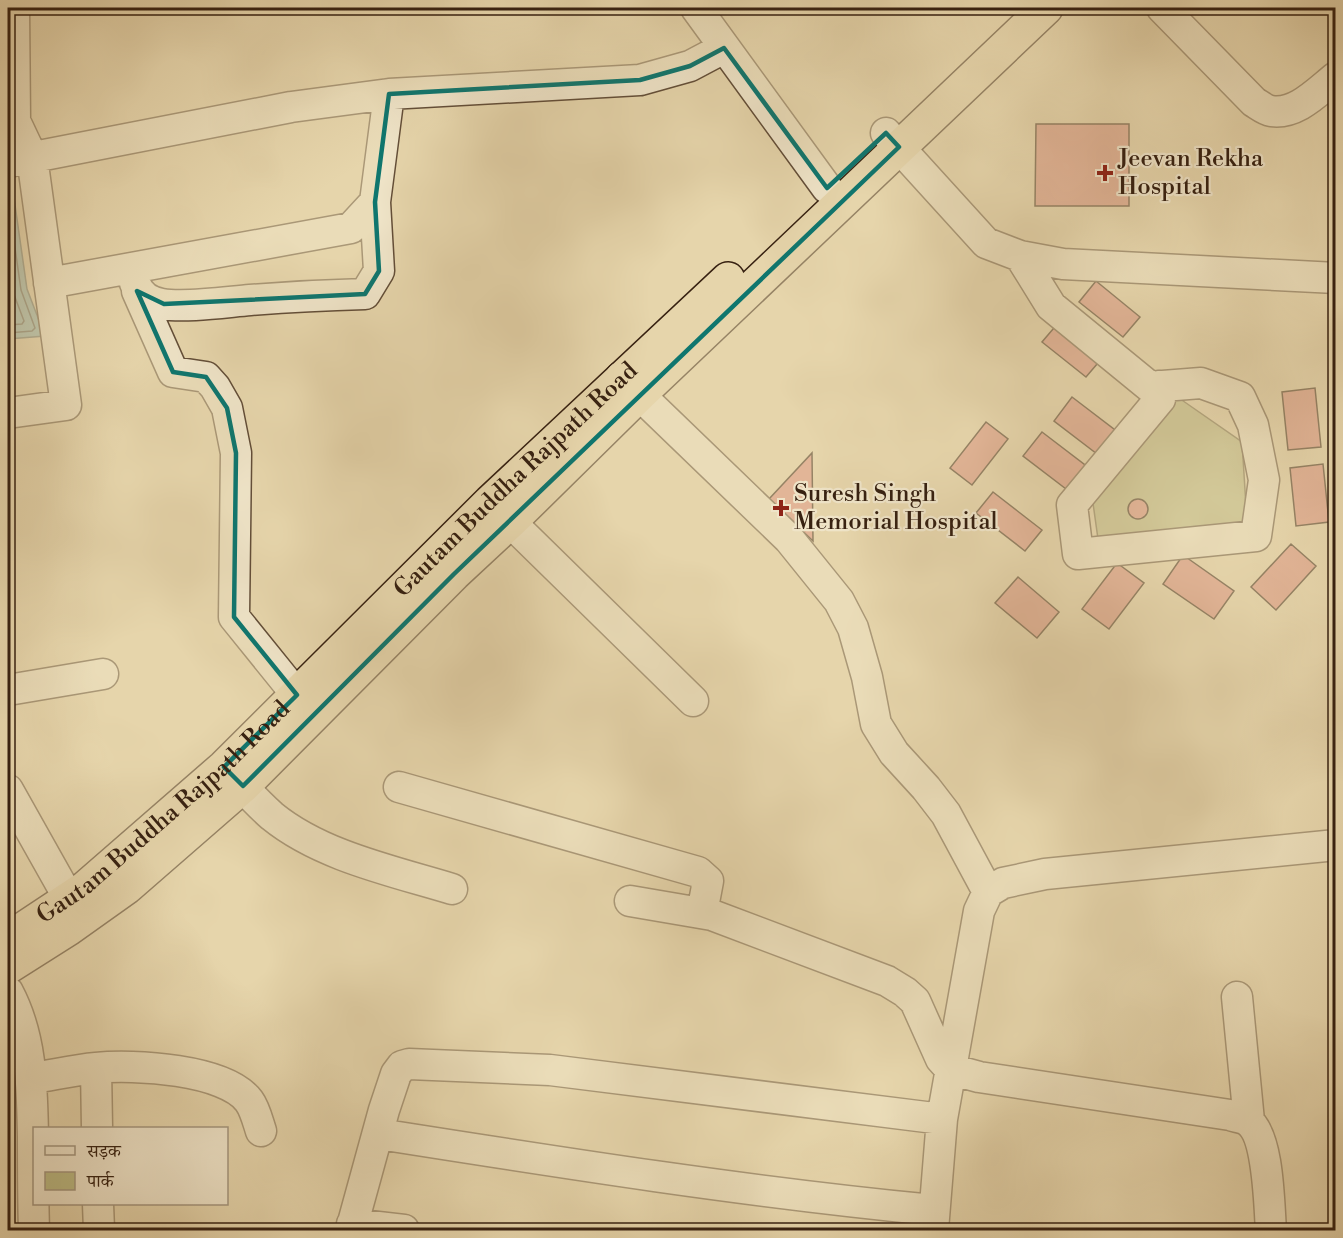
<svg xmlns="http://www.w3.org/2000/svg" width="1343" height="1238" font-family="'Libre Bodoni','Noto Serif Devanagari',serif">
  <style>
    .green { fill: #bcbb84; stroke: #7a6e4a; stroke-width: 1.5 }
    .water { fill: #97b8b0; stroke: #717c70; stroke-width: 1.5 }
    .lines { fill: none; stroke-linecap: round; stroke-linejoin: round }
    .shore { stroke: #676c60; stroke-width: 1.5 }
    .building { fill: #dd8f7f; stroke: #372111; stroke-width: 1.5 }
    .minor-casing { stroke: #634e38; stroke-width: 33 }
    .highway-casing { stroke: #372111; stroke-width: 36 }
    .minor { stroke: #efe4c8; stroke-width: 30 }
    .highway { stroke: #e6d5ab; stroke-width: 33 }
    .marked { fill: none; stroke: #0f766e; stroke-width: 4.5; stroke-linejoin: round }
    .poi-dot { fill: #8f2418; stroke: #efe4c8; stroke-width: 2 }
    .labels { text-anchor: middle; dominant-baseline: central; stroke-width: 4.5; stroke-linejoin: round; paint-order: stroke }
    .poi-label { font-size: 24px; fill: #372111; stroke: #efe4c8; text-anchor: start }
    .street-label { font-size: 24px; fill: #372111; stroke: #efe4c8 }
  </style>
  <rect width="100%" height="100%" fill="#e6d5ab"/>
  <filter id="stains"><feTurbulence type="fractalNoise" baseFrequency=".00333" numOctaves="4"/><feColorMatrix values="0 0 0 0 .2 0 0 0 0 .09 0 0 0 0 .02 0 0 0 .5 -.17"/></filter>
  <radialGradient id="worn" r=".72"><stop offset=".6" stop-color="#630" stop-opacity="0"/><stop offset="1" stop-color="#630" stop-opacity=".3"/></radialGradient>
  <path class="green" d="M1176,396l66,46 5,80 -149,17 -6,-43z"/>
  <path class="water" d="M13,191l14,98 18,47 -37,3v-147z"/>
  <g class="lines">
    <path class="shore" d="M8,199l13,91 14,38 -3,3 -24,2
      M8,251l5,41 11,29 -2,3 -14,1"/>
  </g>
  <path class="building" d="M1036,124h93v82h-94z
    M1096,281l44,36 -17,20 -44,-35z
    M1059,322l44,35 -17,20 -44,-35z
    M1315,388l6,59 -33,3 -6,-58z
    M1072,397l47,36 -18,24 -47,-36z
    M986,422l22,17 -36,46 -22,-17z
    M1042,432l47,36 -19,24 -47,-36z
    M812,453l1,88 -44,-42z
    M1323,464l6,58 -33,4 -6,-58z
    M993,492l49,38 -17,21 -49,-38z
    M1128 509a10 10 0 1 1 20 0a10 10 0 1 1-20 0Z
    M1291,544l25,22 -40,44 -25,-23z
    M1183,555l51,36 -20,28 -51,-35z
    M1117,563l27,20 -35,46 -27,-20z
    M1018,577l41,35 -22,26 -42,-35z"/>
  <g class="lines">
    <defs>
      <path id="minor" d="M696,8l131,180
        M1162,8l92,94c5,3 11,8 17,9 25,4 46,-19 65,-34
        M886,133l100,110 34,13 43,8 273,14
        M8,162l283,-55 98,-13 251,-14 50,-14 34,-18
        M1020,256l31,50 99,81 51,-4 39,14 13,28 11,55 -8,56 -178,18 -6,-49 88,-106 -1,-13
        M49,283l302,-55 24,-26 14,-108
        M135,283c4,12 14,19 27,21 23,4 64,-2 88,-4 38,-3 77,-5 115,-6l14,-23 -4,-69
        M137,291l36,81 33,5 9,10 12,21 9,45 -2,164 63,78
        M621,377l168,162 50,62 14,27 14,49 9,47 18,29 32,35 20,26 42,78
        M8,413l58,-8 -34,-248 -17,-36 -1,-113
        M492,504l201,197
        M8,690l95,-16
        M226,769c15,16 30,33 46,47 49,40 121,55 180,73
        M399,787l299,85 10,9 -6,32
        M8,790l73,130
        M630,901l82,14 175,66 18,11 10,9 26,58 9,10 29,8 251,38c5,2 14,3 18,6 21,15 21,85 23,109
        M8,992c24,45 24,95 25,145 0,31 0,62 1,93
        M1237,997l12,124
        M96,1068l1,60
        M32,1078c21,-3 42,-8 64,-10 37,-4 130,1 153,33 6,8 9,21 12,30
        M379,1134c184,29 368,58 554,76
        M98,1204l1,26
        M352,1224l52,6
        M351,1230l33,-120 12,-36 6,-8 7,-2 141,6 392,49
        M933,1230l9,-111 37,-208 9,-19 15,-9 42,-9 291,-29"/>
      <g id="highway">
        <path id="s1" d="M8,939l77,-51 139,-121 266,-265 238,-223"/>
        <path d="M8,967l60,-38 59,-42 116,-101 211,-212 56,-52 129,-127 407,-387"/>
      </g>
    </defs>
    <use href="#minor" class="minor-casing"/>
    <use href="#highway" class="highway-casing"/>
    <use href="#minor" class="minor"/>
    <use href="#highway" class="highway"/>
  </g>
  <path d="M0 0H1343V1238H0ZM724,48l103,140 59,-55 13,14 -445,427 -211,212 -19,-19 73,-72 -63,-78 2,-164 -9,-45 -21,-31 -33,-5 -36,-81 27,13 201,-10 14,-23 -4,-69 14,-108 251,-14 50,-14z" fill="#e6d5ab" fill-opacity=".55" fill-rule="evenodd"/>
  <path class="marked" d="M724,48l103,140 59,-55 13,14 -445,427 -211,212 -19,-19 73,-72 -63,-78 2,-164 -9,-45 -21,-31 -33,-5 -36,-81 27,13 201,-10 14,-23 -4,-69 14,-108 251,-14 50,-14z"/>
  <g class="poi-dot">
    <path d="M1102 164h6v6h6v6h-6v6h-6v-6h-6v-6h6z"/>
    <path d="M778 499h6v6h6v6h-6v6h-6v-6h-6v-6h6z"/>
  </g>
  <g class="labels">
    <g class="poi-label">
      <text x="1118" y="159">Jeevan Rekha<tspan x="1118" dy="28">Hospital</tspan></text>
      <text x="794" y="494">Suresh Singh<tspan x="794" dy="28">Memorial Hospital</tspan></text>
    </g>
    <g class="street-label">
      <text stroke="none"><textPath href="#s1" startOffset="686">Gautam Buddha Rajpath Road</textPath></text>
      <text stroke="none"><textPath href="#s1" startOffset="201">Gautam Buddha Rajpath Road</textPath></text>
    </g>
  </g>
  <rect width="1343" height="1238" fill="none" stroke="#e6d5ab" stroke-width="30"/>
  <rect x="9" y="9" width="1325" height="1220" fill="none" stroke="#372111" stroke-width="3"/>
  <rect x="15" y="15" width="1313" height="1208" fill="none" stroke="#372111" stroke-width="1.5"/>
  <rect x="33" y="1127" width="195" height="78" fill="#efe4c8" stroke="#a5967f" stroke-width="1.5"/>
  <rect x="45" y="1146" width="30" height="9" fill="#efe4c8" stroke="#a5967f" stroke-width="1.5"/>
  <text x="87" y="1157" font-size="18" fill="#372111">सड़क</text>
  <rect x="45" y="1172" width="30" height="18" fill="#bcbb84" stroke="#a5967f" stroke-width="1.5"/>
  <text x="87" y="1187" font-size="18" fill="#372111">पार्क</text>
  <rect width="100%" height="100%" filter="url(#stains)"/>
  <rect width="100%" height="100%" fill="url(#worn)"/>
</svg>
